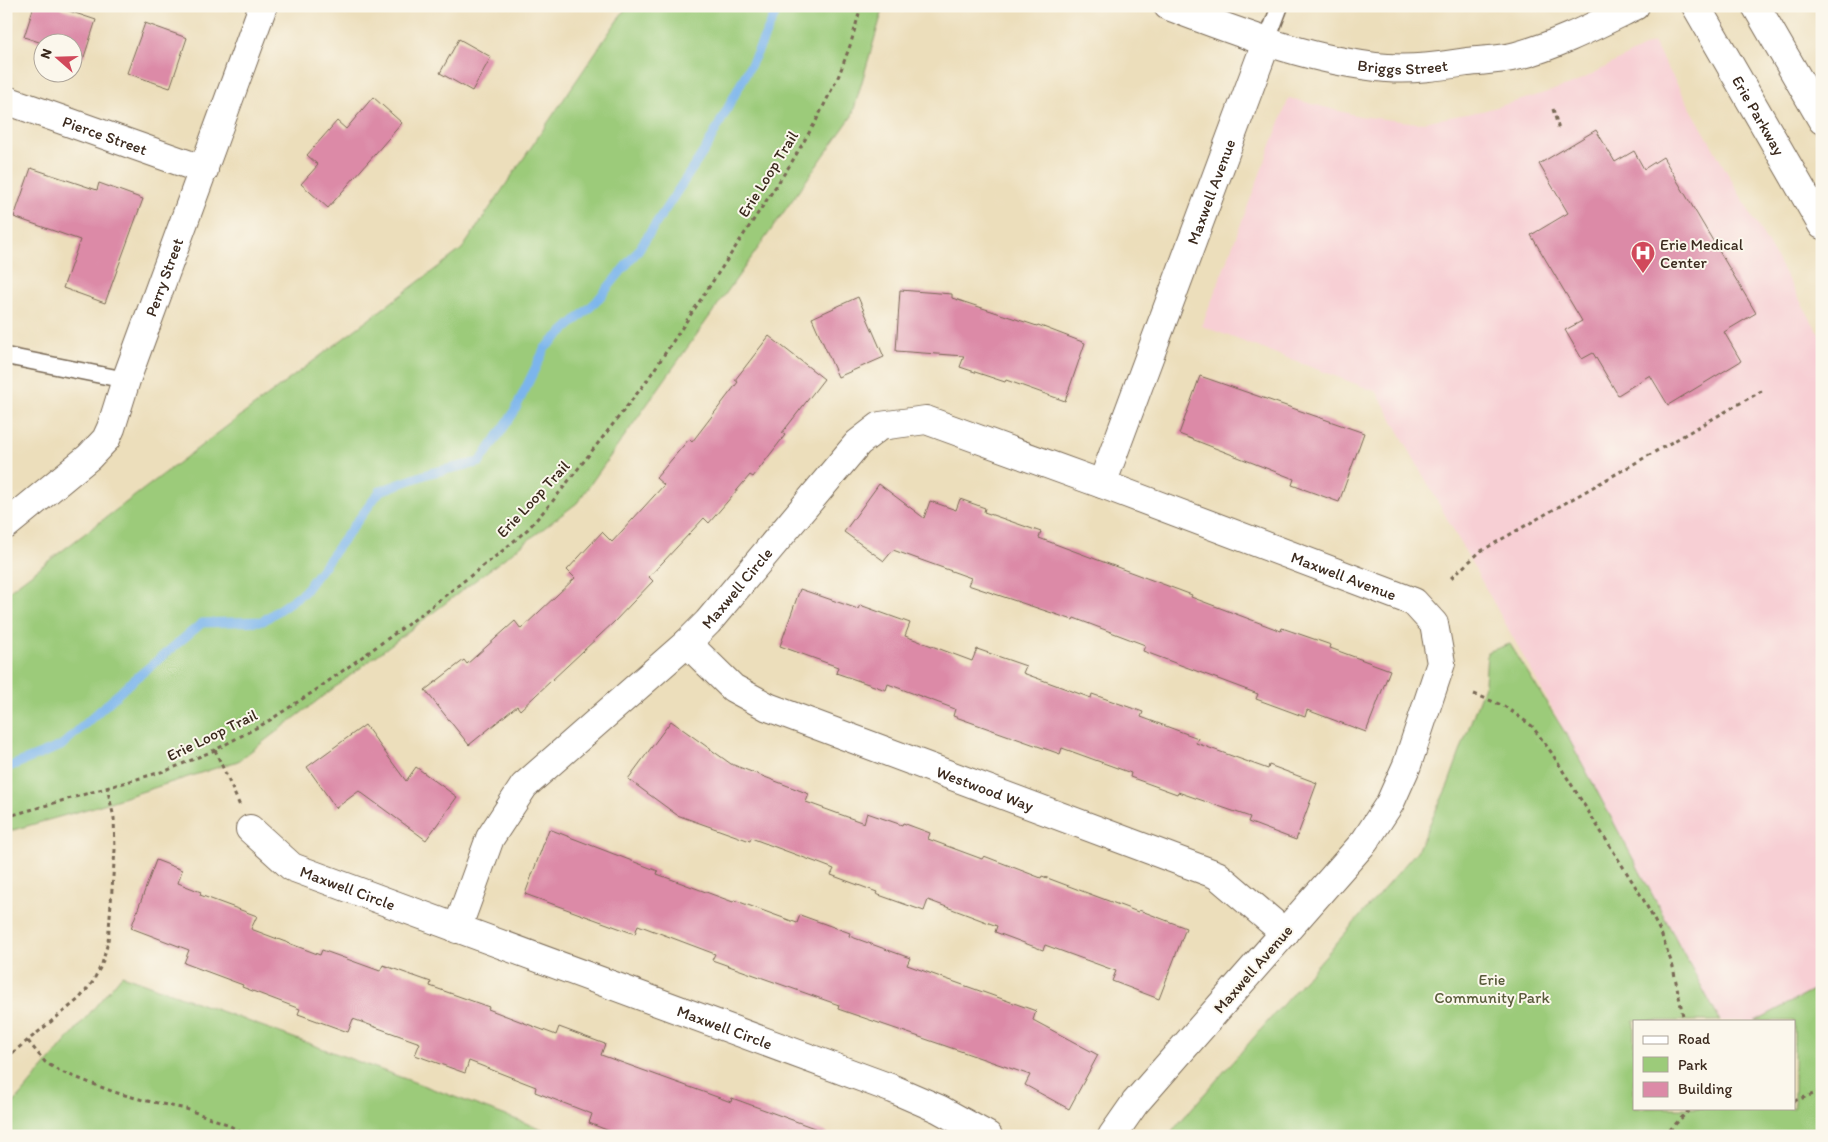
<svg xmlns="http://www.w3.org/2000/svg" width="1828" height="1142" font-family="Itim,sans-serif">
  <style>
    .built { fill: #f7cfd4 }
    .green { fill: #9ccb7a; stroke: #6c7a4c }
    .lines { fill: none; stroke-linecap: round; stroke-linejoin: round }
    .stream { stroke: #7cb5ec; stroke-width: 9 }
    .building { fill: #dc8aa7 }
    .lane-casing { stroke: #796955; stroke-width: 19 }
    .street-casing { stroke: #796955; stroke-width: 30 }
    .secondary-casing { stroke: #796955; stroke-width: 30 }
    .path { stroke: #796955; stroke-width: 3; stroke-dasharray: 4 4; stroke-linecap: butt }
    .lane { stroke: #fff; stroke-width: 16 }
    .street { stroke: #fff; stroke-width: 28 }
    .secondary { stroke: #fff; stroke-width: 28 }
    .labels { text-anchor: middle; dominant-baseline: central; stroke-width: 4; stroke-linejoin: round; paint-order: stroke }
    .street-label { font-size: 16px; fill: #3b2a1e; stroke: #fbf7ec }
    .poi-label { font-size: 16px; fill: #3b2a1e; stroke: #fbf7ec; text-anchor: start }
    .park-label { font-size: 16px; fill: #585a3a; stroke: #fbf7ec }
  </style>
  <rect width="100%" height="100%" fill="#fbf7ec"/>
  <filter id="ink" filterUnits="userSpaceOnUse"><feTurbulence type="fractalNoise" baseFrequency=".02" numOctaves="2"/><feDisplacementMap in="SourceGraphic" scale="10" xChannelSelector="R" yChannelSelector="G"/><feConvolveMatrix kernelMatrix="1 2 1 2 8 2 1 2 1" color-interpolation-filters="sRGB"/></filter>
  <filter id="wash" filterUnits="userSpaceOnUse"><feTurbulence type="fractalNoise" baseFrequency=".0096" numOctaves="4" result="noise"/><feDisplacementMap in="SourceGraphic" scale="20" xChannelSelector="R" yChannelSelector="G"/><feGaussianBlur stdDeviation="1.12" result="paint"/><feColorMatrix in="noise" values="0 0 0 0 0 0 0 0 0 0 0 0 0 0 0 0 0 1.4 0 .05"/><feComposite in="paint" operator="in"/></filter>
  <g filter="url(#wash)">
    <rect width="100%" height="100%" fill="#ecdebb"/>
    <path class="built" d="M1653,42l169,297v647l-67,35h-35l-151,-282 -192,-347 -175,-66 87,-228 70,18 59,7 64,-12 50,-14 43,-14z"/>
    <path class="green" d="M627,6h257l-32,110 -275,387 -339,258 -144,46 -88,25v-239l456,-344z
      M1510,644l59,95 151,282h-86v87h160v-87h-39l67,-35v150h-653l10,-13 238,-272 31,-66 37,-102 2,-31z
      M122,975l439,161h-555v-24z"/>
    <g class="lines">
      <path class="stream" d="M6,768l55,-22 68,-62 73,-61 61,-2 41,-29 76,-101 50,-18 50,-11 33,-48 32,-66 51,-46 41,-50 71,-107 49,-92 22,-47"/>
    </g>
    <g id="blocks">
      <path class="building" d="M34,6h20l42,14 -12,37 -12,-4v-11l-30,1 -18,-6z
        M145,23l42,15 -17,50 -43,-15z
        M459,39l32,18 -19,34 -32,-18z
        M373,97l29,26 -74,85 -27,-24 17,-19 -11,-10 30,-34 9,8z
        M1596,130l19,32 19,-11 10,18 19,-12 93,156 -32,19 17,29 -73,44 -18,-30 -32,20 -25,-42 -11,6 -17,-29 17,-9 -51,-86 37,-22 -29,-49z
        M31,168l66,22 2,-7 44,16 -38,104 -42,-15 17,-48 -66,-23z
        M900,290l52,4v4l85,28 1,-1 47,18 -20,58 -59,-21 -1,2 -45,-15 4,-11 -68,-5z
        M858,297l26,60 -46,20 -26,-59z
        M769,336l55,43 -42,54 3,2 -32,42 -3,-2 -41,48 -5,-5 -55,59 4,4 -39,41 -94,88 -3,-4 -48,39 -44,-55 39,-30 3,4 48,-43 6,8 54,-51 -8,-8 35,-38 10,10 52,-57 -8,-7 33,-39 3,3 46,-60 -3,-2z
        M1200,376l164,57 -25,69 -47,-17 2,-6 -115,-45z
        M879,484l45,34 6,-17 26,9 4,-11 25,9 -1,4 57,20 -2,6 153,57 -1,2 90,34 1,-3 49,17 -1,3 60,22 -24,62 -59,-22 -2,7 -49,-18 2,-5 -115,-43 2,-6 -71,-27 -1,2 -105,-35 3,-7 -78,-28 -9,11 -40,-29z
        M800,589l58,20 2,-4 50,18 -5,13 67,25 5,-12 49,17 -3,7 68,25 1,-4 51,18 -2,5 57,21 -2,5 72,26 1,-4 48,18 -21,57 -48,-18 2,-5 -72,-25 -1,2 -47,-17 1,-4 -69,-25 -2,6 -107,-38 2,-7 -67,-25 -2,6 -50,-17 2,-6 -58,-21z
        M671,721l60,43 78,30 -3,8 58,21 3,-10 35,12 1,-2 27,10 -2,6 54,20 2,-3 57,22 1,-2 96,36 1,-2 47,18 -27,71 -47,-18 4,-10 -71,-26 -2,5 -48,-18 2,-6 -69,-26 -4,11 -48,-17 1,-2 -46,-17 3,-6 -13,-5 -70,-26 -1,3 -73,-26 -49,-36z
        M365,725l41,56 10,-14 41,30 -31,43 -67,-49 -23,17 -29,-41z
        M549,829l109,42 -1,3 76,28 1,-2 63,23 3,-8 50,18 -1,3 61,22 -3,7 129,46 -3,9 65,35 -29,54 -44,-24 5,-10 -192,-66 1,-4 -127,-45 3,-6 -77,-29 -3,9 -110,-40z
        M156,860l26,10 -4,13 23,9 -1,3 57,21 -6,13 69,26 2,-5 58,21 3,-6 48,17 -1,4 59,21 -1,2 68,26 3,-8 46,17 -4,11 130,47 1,-4 96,35 -1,3h-205l-33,-13 3,-9 -57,-22 1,-5 -67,-26 -4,12 -50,-18 5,-12 -67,-24 -5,13 -50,-18 2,-5 -58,-22 1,-2 -59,-22 5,-13 -58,-22z"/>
    </g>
  </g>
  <g filter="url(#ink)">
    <use href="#blocks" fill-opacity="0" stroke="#796955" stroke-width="1"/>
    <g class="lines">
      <defs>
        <path id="lane" d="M1266,43l14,-37
          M6,356l120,24"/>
        <g id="street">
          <path id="s1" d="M6,100l198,70"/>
          <path id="s2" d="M1102,484l164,-441"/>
          <path id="s3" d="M6,525l83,-68 17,-18 5,-11 15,-48 137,-374"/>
          <path id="s4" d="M687,643l46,45 35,19 449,168 68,58"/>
          <path id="s5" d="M250,829l42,38 601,222 46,20 49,27"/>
          <path id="s6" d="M457,929l33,-91 34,-52 163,-143 21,-21 150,-179 22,-17 46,-6 176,64 312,118 20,22 7,39 -34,102 -17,38 -25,38 -230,262 -23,33"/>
        </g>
        <g id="secondary">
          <path id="s7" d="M1168,6c72,27 142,55 219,62 27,2 53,-2 80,-6 16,-2 33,-2 49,-6 42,-11 80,-31 119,-50"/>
          <path id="s8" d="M1696,6l126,219"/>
          <path d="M1756,6l66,114"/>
        </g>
      </defs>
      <use href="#lane" class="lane-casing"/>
      <use href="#street" class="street-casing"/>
      <use href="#secondary" class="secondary-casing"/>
      <path class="path" d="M1553,109l6,21
        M1451,578l30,-27 284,-162
        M1474,694l30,12 28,20 19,26 91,145 19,36 12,34 11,54
        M215,750l25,56
        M6,817l162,-47 47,-20 52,-28 49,-32 99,-71 86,-67 27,-23 24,-27 94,-120 144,-217 26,-44 23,-46 12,-32 10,-37
        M28,1041l17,21 14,9 55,21 29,8 43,9 41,15 20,12
        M6,1058l73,-59 13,-16 10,-19 6,-22 7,-92 -1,-32 -7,-31
        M1794,1101l28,-10
        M1664,1136l27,-28"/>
      <use href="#lane" class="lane"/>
      <use href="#street" class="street"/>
      <use href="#secondary" class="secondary"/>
    </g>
  </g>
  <defs>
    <symbol id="hospital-pin" viewBox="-11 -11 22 30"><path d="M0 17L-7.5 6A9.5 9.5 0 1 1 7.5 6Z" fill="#d1495b" stroke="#fbf7ec"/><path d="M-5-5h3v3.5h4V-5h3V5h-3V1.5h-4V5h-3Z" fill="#fff"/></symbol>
  </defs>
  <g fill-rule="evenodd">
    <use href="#hospital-pin" x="1629" y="239" width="28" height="38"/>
  </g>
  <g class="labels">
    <g class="street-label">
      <text stroke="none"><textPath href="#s7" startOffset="244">Briggs Street</textPath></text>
      <text stroke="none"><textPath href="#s8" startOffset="126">Erie Parkway</textPath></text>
      <text stroke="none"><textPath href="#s1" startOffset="105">Pierce Street</textPath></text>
      <text transform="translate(768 174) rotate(-58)">Erie Loop Trail</text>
      <text stroke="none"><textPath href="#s2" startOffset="312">Maxwell Avenue</textPath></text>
      <text stroke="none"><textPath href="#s3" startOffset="304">Perry Street</textPath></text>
      <text transform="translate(533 499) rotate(-47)">Erie Loop Trail</text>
      <text stroke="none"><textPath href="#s6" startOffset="1159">Maxwell Avenue</textPath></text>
      <text stroke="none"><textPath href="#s6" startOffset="450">Maxwell Circle</textPath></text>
      <text transform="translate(212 735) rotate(-26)">Erie Loop Trail</text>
      <text stroke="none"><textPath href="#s4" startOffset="336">Westwood Way</textPath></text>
      <text stroke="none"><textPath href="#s5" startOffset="116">Maxwell Circle</textPath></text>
      <text transform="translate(1253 969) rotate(-49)">Maxwell Avenue</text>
      <text stroke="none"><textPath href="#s5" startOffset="518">Maxwell Circle</textPath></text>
    </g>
    <g class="poi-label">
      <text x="1660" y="244">Erie Medical<tspan x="1660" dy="18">Center</tspan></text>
    </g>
    <g class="park-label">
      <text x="1492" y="979">Erie<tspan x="1492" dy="18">Community Park</tspan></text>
    </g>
  </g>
  <rect width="1828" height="1142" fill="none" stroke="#fbf7ec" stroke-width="25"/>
  <rect x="1633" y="1020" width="162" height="90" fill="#fbf7ec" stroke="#aea59a"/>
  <rect x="1643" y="1036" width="25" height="8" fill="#ffffff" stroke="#aea59a"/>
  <text x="1678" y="1044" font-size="15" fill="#3b2a1e">Road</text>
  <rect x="1643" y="1057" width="25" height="15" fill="#9ccb7a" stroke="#aea59a"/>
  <text x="1678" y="1070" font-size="15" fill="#3b2a1e">Park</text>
  <rect x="1643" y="1082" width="25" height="15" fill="#dc8aa7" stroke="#aea59a"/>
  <text x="1678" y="1094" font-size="15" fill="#3b2a1e">Building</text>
  <g transform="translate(58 58) rotate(290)"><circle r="24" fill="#fbf7ec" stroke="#aea59a"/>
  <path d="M0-4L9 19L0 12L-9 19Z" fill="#d1495b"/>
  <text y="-8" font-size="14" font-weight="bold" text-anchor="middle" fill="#3b2a1e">N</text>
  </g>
</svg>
